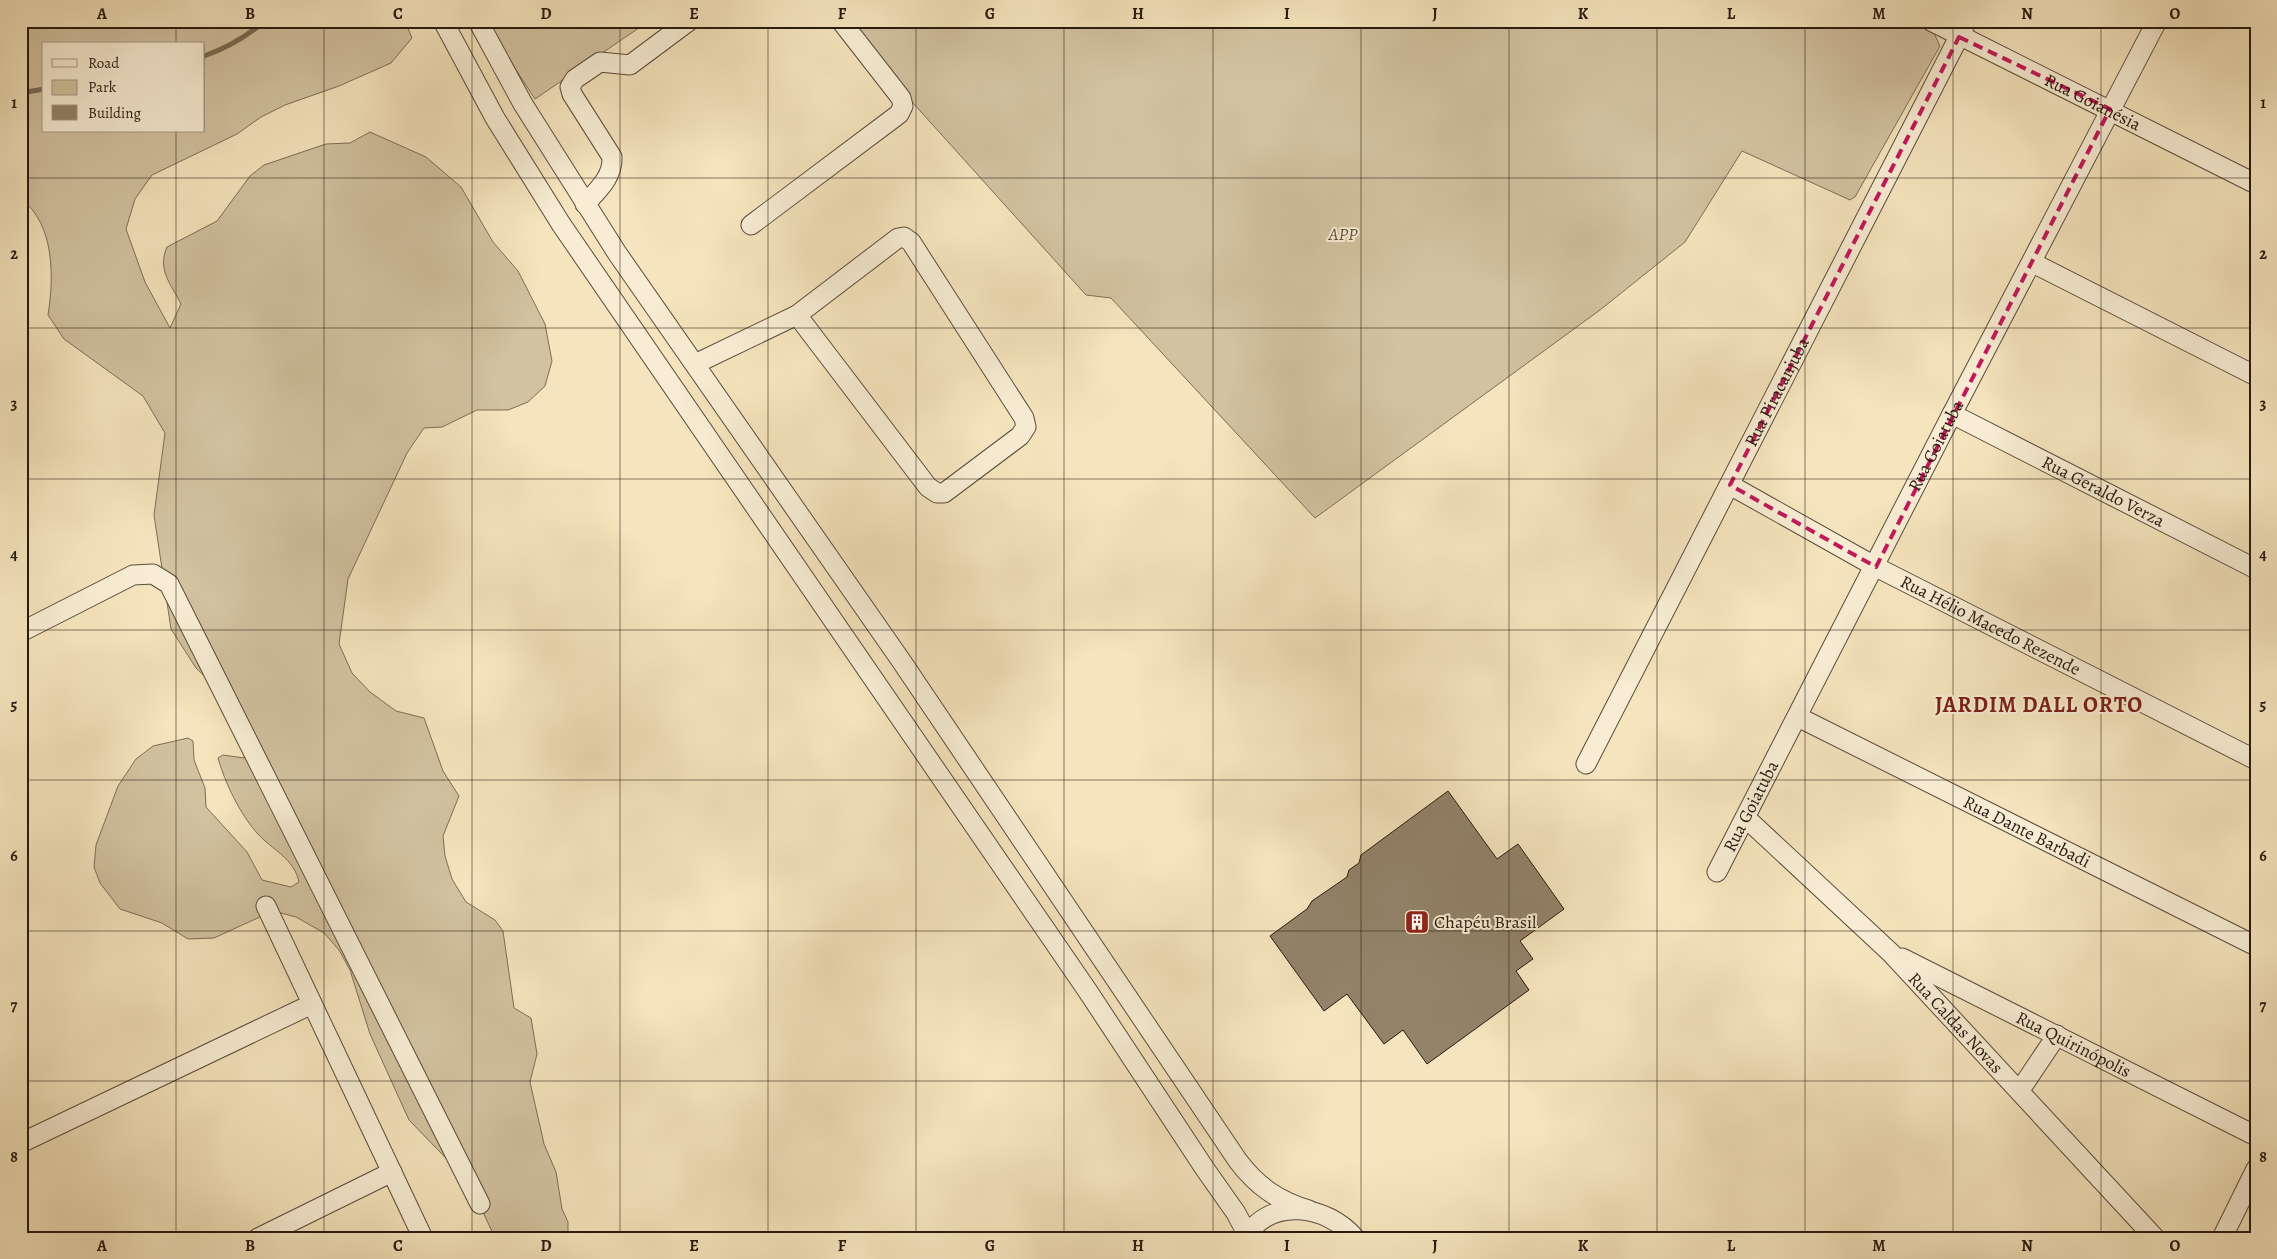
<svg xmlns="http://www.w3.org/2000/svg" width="2277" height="1259" font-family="Alegreya,serif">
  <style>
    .green { fill: #d2c2a0; stroke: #7c6e58; fill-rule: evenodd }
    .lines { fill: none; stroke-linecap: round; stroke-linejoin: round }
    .stream { stroke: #796a54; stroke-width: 5 }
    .building { fill: #92836a; stroke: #271a10 }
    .minor-casing { stroke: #5a4c3b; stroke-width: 21 }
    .minor { stroke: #f8edd4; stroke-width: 19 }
    .marked { fill: none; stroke: #c2185b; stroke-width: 4; stroke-dasharray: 10 6; stroke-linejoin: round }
    .grid { fill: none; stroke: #271a10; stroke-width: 1; stroke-opacity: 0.55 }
    .labels { text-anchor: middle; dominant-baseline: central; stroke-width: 4; stroke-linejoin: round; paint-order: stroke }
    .street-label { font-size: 18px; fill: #271a10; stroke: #f8edd4 }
    .park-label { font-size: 18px; font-style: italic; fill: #5a4c3b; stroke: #f8edd4 }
    .poi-label { font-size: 18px; fill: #271a10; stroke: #f8edd4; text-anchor: start }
    .district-label { font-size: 22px; font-weight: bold; letter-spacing: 1px; fill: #7a1f14; stroke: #f8edd4 }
    .neatline { fill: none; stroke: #271a10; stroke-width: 2 }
    .grid-label { font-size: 16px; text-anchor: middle; font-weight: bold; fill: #271a10 }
  </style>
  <rect width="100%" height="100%" fill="#f5e4bd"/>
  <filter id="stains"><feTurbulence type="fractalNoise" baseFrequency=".004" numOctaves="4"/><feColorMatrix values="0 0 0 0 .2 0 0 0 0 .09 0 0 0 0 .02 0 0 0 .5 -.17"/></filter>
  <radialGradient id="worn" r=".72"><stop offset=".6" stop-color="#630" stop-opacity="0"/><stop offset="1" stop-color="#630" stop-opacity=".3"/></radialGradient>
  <path class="green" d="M21,21h384l7,17 -21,25 -52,23 -54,19 -24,12 -24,17 -85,41 -17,24 -9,30 19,53 25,46 11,-24c-10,-20 -24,-34 -14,-57l50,-26 33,-45 14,-11 62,-21 24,-1 20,-11 56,25 35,30 32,55 25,29 27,53 7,37 -7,25 -17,16 -20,8h-31l-35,17 -18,1 -17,25 -59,126 -9,65 13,29 18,19 26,19 28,7 19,53 16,25 -16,40 2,20 7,23 14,23 29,18 8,11 11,77 17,10 6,36 -7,28 14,62 12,28 6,37 6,13v16h-73l-26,-56 -60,-62 -39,-86 -20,-64 -11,-20 -15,-17 -28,-16 -23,-6 -59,27 -26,1 -26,-16 -42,-14 -20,-26 -6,-16 2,-22 22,-59 18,-27 17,-13 35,-8 5,3 1,19 11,28 1,19 41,45 15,28 29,7 8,-5c-5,-24 -27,-32 -42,-49 -17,-19 -32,-50 -39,-75l5,-3 21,3 1,-12 -21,-51 -28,-27 -25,-39 -17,-114 11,-82 -22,-37 -79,-57 -16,-24c6,-37 7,-91 -27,-116zM44,44h160v87h-160z
    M484,21h165l-114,78z
    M849,21h1069l15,10 7,15 -85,151 -5,3 -108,-49 -57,91 -85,68 -285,208 -204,-220 -25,-3 -173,-192z"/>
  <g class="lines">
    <path class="stream" d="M204,56c23,-8 42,-19 61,-35
      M21,93l23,-4"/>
  </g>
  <path class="building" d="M1448,791l49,68 21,-15 46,65 -44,32 13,18 -17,12 13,19 -102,74 -24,-34 -19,14 -37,-50 -23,17 -54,-75 37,-27 5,-8 35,-24 2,-7 10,-7 2,-8z"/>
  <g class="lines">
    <defs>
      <g id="minor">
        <path d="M443,21l52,97 66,106 526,766 118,179 31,44 11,21"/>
        <path d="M478,21l45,83 94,149 285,409 336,499c19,25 40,40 71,49"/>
        <path id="s1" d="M1931,21l325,163"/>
        <path d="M585,204c13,-14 28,-27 27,-47l-40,-63 -2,-7 5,-8 25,-17 30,3 59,-44"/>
        <path d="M751,225l148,-111 4,-8 -2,-8 -60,-77"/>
        <path d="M2033,263l223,113"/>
        <path d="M695,364l102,-49 131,172 9,6h7l76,-57 6,-9 -2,-9 -113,-176 -7,-5 -6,1 -101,77"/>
        <path id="s2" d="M1952,414l304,155"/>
        <path id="s3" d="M1730,485l146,82 380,193"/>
        <path d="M21,632l112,-57 20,-1 16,10 311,620"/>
        <path id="s4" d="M1798,717l458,229"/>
        <path id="s5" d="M1586,764l381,-743"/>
        <path id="s6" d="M1747,819l144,134 264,285"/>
        <path id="s7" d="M1717,872l235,-458 205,-393"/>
        <path d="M266,906l157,332"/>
        <path id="s8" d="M1902,958l354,178"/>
        <path d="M2020,1090l37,-55"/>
        <path d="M21,1143l291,-139"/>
        <path d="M258,1238l134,-66"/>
        <path d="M1245,1238c26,-42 82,-33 110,0"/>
        <path d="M2222,1238l34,-69"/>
      </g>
    </defs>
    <use href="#minor" class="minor-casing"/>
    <use href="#minor" class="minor"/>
  </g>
  <path class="marked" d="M1959,37l151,72 -234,458 -146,-82z"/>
  <path class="grid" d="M176,21v23M324,21v1217M472,21v1217M620,21v1217M768,21v1217M916,21v1217M1064,21v1217M1213,21v1217M1361,21v1217M1509,21v1217M1657,21v1217M1805,21v1217M1953,21v1217M2101,21v1217M176,131v1107M21,178h2235M21,328h2235M21,479h2235M21,630h2235M21,780h2235M21,931h2235M21,1081h2235"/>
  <defs>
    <symbol id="building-square" viewBox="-11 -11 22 22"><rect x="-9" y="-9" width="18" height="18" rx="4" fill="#8f2418" stroke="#f8edd4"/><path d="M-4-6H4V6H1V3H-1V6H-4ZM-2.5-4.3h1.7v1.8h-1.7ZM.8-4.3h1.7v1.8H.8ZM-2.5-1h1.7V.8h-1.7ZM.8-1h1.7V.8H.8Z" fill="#fff"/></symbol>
  </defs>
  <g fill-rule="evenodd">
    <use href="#building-square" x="1403" y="908" width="28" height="28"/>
  </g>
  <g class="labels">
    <g class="street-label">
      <text stroke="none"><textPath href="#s1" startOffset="181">Rua Goianésia</textPath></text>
      <text stroke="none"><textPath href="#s5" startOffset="418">Rua Piracanjuba</textPath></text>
      <text stroke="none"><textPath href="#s7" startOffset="479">Rua Goiatuba</textPath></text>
      <text stroke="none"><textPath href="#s2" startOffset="170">Rua Geraldo Verza</textPath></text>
      <text stroke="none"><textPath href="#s3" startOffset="296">Rua Hélio Macedo Rezende</textPath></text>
      <text stroke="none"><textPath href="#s7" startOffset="74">Rua Goiatuba</textPath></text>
      <text stroke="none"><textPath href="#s4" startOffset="256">Rua Dante Barbadi</textPath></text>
      <text stroke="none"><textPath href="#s6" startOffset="292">Rua Caldas Novas</textPath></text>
      <text stroke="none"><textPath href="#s8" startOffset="192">Rua Quirinópolis</textPath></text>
    </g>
    <g class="park-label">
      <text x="1343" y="234">APP</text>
    </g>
    <g class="poi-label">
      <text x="1434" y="922">Chapéu Brasil</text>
    </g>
    <g class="district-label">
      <text x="2039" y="705">JARDIM DALL ORTO</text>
    </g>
  </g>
  <rect width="2277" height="1259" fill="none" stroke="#f5e4bd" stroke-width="55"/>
  <rect x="42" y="42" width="162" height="90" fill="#f8edd4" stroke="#a49986"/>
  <rect x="52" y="59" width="25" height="8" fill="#f8edd4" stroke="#a49986"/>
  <text x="88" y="68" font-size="15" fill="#271a10">Road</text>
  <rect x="52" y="80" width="25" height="15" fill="#d2c2a0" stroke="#a49986"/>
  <text x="88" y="92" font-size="15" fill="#271a10">Park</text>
  <rect x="52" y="105" width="25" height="15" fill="#92836a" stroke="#a49986"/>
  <text x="88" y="118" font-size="15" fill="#271a10">Building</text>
  <rect x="28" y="28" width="2222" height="1204" class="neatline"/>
  <g class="grid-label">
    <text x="102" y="19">A</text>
    <text x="250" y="19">B</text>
    <text x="398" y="19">C</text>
    <text x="546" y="19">D</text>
    <text x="694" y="19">E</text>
    <text x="842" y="19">F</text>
    <text x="990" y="19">G</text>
    <text x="1138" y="19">H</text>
    <text x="1287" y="19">I</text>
    <text x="1435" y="19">J</text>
    <text x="1583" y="19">K</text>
    <text x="1731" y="19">L</text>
    <text x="1879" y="19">M</text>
    <text x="2027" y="19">N</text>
    <text x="2175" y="19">O</text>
    <text x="14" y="108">1</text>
    <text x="2263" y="108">1</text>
    <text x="14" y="259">2</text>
    <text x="2263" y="259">2</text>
    <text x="14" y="409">3</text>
    <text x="2263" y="409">3</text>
    <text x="14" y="560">4</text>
    <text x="2263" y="560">4</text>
    <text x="14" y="710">5</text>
    <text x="2263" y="710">5</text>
    <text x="14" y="861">6</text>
    <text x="2263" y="861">6</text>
    <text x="14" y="1011">7</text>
    <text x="2263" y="1011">7</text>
    <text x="14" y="1162">8</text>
    <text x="2263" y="1162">8</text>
    <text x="102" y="1251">A</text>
    <text x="250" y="1251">B</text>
    <text x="398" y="1251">C</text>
    <text x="546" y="1251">D</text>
    <text x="694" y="1251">E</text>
    <text x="842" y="1251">F</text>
    <text x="990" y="1251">G</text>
    <text x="1138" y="1251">H</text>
    <text x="1287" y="1251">I</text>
    <text x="1435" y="1251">J</text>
    <text x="1583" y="1251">K</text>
    <text x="1731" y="1251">L</text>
    <text x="1879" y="1251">M</text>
    <text x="2027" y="1251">N</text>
    <text x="2175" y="1251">O</text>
  </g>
  <rect width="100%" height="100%" filter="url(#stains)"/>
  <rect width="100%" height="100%" fill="url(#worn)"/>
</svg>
